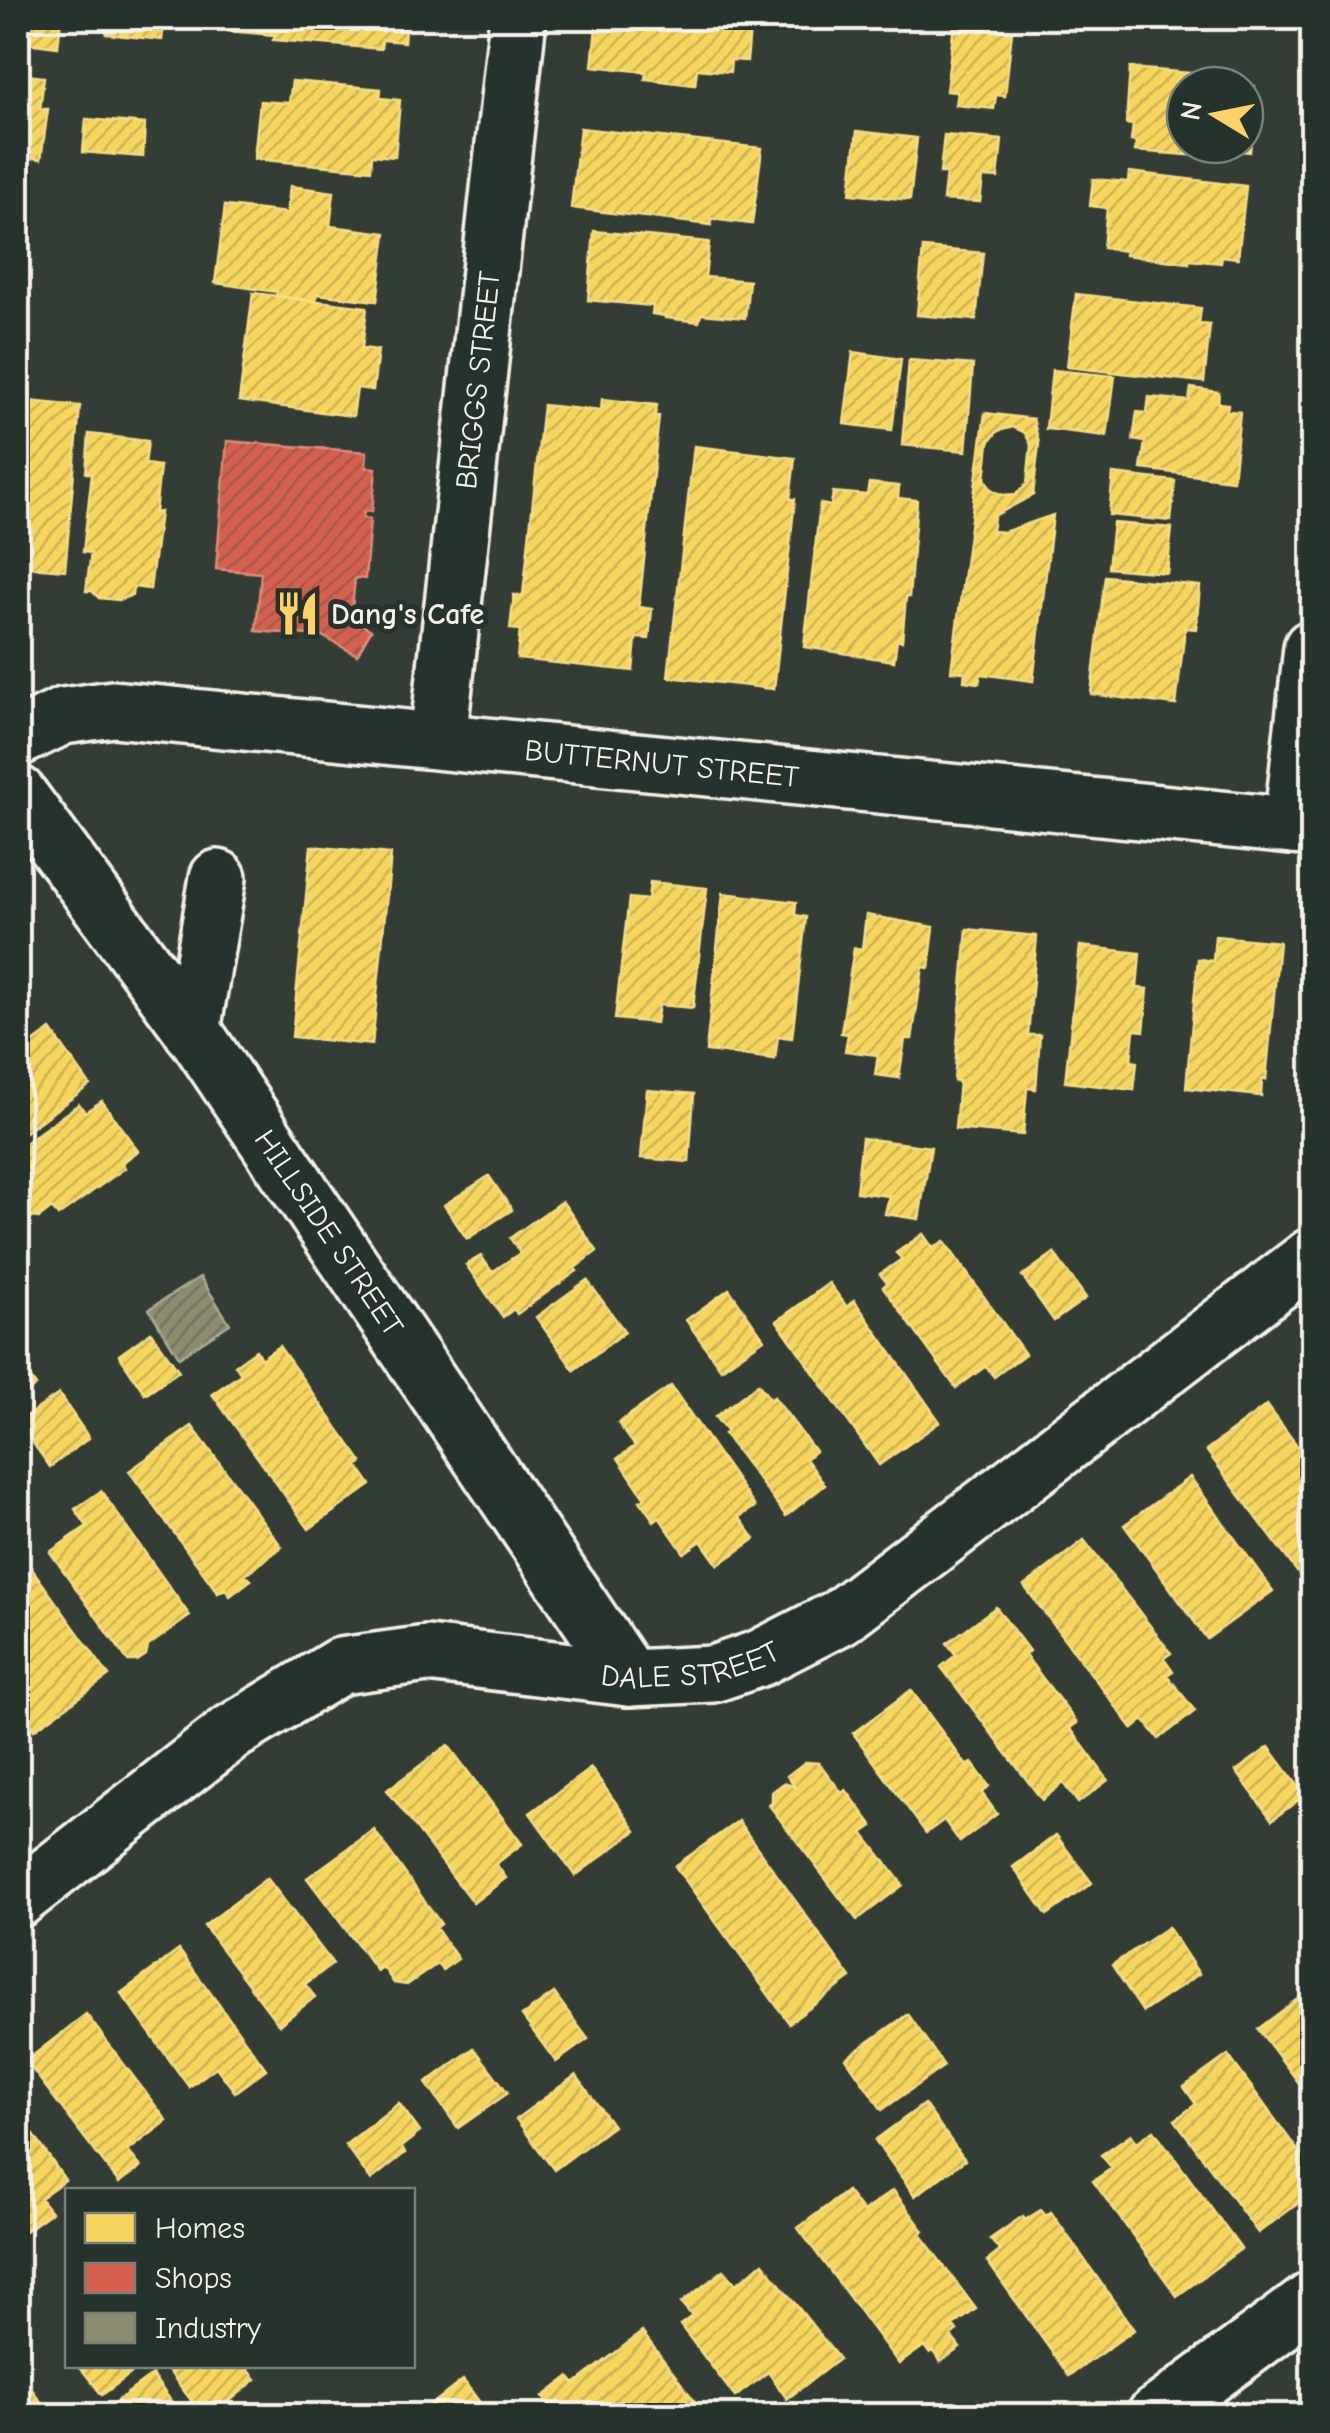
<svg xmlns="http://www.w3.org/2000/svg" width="1330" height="2433" font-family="'Comic Neue',sans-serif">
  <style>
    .homes { fill: url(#homes-hatch); stroke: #f5dd86; stroke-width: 2.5; fill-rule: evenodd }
    .shops { fill: url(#shops-hatch); stroke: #df8c7c; stroke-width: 2.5 }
    .industry { fill: url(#industry-hatch); stroke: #abaa93; stroke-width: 2.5 }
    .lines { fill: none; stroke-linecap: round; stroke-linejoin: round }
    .minor-casing { stroke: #f4f1e8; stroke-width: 62 }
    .minor { stroke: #26332d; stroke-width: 55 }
    .labels { text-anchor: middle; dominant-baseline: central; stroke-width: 10; stroke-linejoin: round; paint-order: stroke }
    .street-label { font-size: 30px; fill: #f4f1e8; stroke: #26332d }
    .poi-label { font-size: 30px; font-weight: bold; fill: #f4f1e8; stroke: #26332d; text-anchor: start }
  </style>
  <defs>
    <pattern id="homes-hatch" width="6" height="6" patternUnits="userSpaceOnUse" patternTransform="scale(2.5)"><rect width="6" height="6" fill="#f6d55c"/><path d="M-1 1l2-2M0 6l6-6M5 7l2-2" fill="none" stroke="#cbb256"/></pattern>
    <pattern id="shops-hatch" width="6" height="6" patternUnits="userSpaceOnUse" patternTransform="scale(2.5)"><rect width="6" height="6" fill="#d6604d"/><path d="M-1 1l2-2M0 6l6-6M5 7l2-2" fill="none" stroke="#a5584b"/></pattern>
    <pattern id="industry-hatch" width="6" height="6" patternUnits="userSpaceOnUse" patternTransform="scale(2.5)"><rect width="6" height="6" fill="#8c8c6e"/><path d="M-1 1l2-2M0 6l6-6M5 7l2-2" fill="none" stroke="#757460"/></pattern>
  </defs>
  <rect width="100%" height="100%" fill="#343d35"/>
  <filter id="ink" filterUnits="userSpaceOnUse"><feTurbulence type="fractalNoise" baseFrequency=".01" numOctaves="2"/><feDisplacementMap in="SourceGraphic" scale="20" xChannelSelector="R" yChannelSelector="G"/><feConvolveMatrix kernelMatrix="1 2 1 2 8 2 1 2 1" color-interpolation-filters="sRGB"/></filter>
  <g filter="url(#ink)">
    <path class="homes" d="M18,18h43l-3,29 -40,-5z
      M108,18h57l-3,22 -56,-6z
      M229,18h177l-2,24 -22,-2 -1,9 -108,-9 2,-5 -47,-4z
      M597,18h154l-4,43 -16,-1 -1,12 -33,-3 -2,16 -50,-6 1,-7 -54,-6z
      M1170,18h97v6l-7,2z
      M954,25l58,6 -7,65 -9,-1 -2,14 -39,-4 2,-13 -11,-1z
      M1130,68l107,9 -1,7 19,2 -5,66 -21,-2 -2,8 -92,-7 1,-9 -5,-1 2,-16 -7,-1zM1185,85h60v60h-60z
      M18,74l26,3 -4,32h8l-7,50 -23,-3z
      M292,81l89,8 -1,9 20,2 -5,57 -23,-2 -1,15 -117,-11 6,-58 29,2z
      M86,119l59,5 -2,33 -60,-5z
      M580,128l182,20 -10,76 -41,-5v6l-140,-17z
      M857,131l60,7 -7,62 -60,-6z
      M944,135l58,5 -4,38 -15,-1 -3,25 -37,-2 3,-27h-6z
      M1129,172l117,14 -8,72 -16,-2 -1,7 -32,-3v3l-64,-8 1,-4 -23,-3 4,-40 -17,-2 3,-27 35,3z
      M290,186l44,6 -4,34 56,7 -9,68 -60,-7 -1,8 -40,-6 1,-4 -62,-9 10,-77 62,7z
      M594,231l115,11 -4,35 44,4 -4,37 -44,-4 -2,8 -34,-4v-2l-13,-2 1,-8 -65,-6z
      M923,248l60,5 -7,67 -59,-5z
      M253,293l114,14 -5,41 16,2 -5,40 -16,-2 -4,28 -114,-15z
      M1076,294l125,14 -2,16 11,1 -6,57 -137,-15z
      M853,352l48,7 -9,71 -48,-6z
      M909,360l64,5 -7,86 -64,-6z
      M1052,370l63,6 -8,60 -61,-7z
      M1191,388l28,4 -1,11 10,1 -1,7 13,1 -7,68 -92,-11 4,-27 -12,-2 4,-28 10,1 2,-16 40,4z
      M602,399l55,6 -2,10 4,1 -20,191 13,2 -3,30 -13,-1 -3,33 -116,-12 3,-29 -10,-1 4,-34 9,1 20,-191 58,6z
      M18,400l62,6 -15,164 -47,-4z
      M985,413l48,6 6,24 -6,52 -39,21 -2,15 12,1 49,-17 -20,166 -52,-7 -2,9 -15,-2 1,-9 -14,-1zM1013,427l12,6 6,12 -4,39 -11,10 -13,1 -12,-6 -6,-10 4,-37 9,-11z
      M89,434l59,7 -3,23 15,2 -5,47 5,-1 -10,77 -17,-2 -1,8 -13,5 -20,-2 -7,-7h-6l5,-38 -8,-1 9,-79h-6z
      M694,446l101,12 -5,41h5l-21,190 -106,-12z
      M1113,474l62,7 -4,40 -62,-6z
      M869,483l30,3 -1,12 19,2 -8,97h-3l-4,44 -5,-2 -3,22 -90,-14 16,-143 11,2 2,-14 34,3z
      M1113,523l59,5 -5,45 -59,-5z
      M1105,576l95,10 -4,43 -11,-1 -9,77 -85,-11z
      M311,846l80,8 -19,191 -80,-8z
      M650,882l57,6 -14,120 -34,-3 -3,18 -41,-4 14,-121 19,2z
      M723,893l73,9 -1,13 11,2 -14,121 -14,-2 -3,23 -69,-8z
      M866,915l68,12 -5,41 -6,-1 -11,72h-7l-6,39 -24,-3 3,-20 -33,-4 3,-17 -7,-1 13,-85 8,1z
      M967,929l70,7 -9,99h12l-4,54 -9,-1 -4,47 -68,-6 4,-48h-5z
      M1215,936l64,6 -13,138h-4l-1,16 -75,-8 12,-129 15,2z
      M1080,946l60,7 -3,35 11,1 -4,42 -10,-1 -3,31 6,1 -3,28 -69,-8z
      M51,1030l39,55 -72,52v-83z
      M647,1090l47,4 -5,68 -48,-4z
      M102,1101l36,50 -16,12 3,5 -67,48 -6,-8 -13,10 -18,-2 -3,-5v-41l4,-4 -4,-6v-12l61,-44 6,8z
      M862,1138l69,9 -12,72 -34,-5 4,-18 -33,-4z
      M489,1176l23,34 -45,29 -23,-34z
      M562,1201l35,50 -22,17 2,3 -60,43 -3,-5 -11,8 -37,-52 15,-9 11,16 28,-19 -10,-15z
      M923,1234l10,14 11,-7 81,113 -31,23 -8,-11 -30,22 -73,-101 4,-4 -7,-9 22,-15 -6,-6z
      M1054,1253l32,45 -32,23 -32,-45z
      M587,1280l38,52 -51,38 -38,-53z
      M829,1283l18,24 7,-7 86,122 -61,43 -102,-144z
      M729,1289l35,50 -43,30 -35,-49z
      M151,1332l28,39 -34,23 -26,-39z
      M279,1346l83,116 -4,4 13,19 -62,44 -97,-135 29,-20 -6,-9 21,-15 5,9z
      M18,1360l18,26 -18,13z
      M758,1384l13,16 3,-3 41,54 -9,8 19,26 -39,31 -62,-82 3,-2 -12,-15z
      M671,1386l84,121 -16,10 16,22 -37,26 -17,-24 -17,12 -25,-36 -5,4 -14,-20 5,-3 -27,-40 17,-12 -17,-23z
      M59,1394l30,44 -39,29 -32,-45z
      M1267,1405l45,61v103l-11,8 -95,-127z
      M192,1426l90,121 -37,28 6,5 -21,16 -5,-7 -7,4 -89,-122z
      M1190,1477l83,114 -66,48 -83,-114z
      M101,1491l89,125 -42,30 -2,9 -9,6h-9l-78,-109 37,-26 -12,-17z
      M1084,1540l87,113 -7,5 9,13 -6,4 28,36 -36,28 -15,-19 -11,9 -109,-143z
      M27,1562l82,114 -75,54 -16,-23v-138z
      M996,1607l33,44 -4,4 52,68 -7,5 38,52 -30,23 -15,-20 -21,17 -101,-133 15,-12 -9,-12z
      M911,1690l56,76 5,-3 17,23 -7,7 15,21 -37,28 -16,-22 -18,13 -73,-100z
      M448,1745l74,99 -26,20 10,14 -33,25 -86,-113z
      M1269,1747l36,48 -33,25 -36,-49z
      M805,1762l14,1 23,30 4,-3 27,36 -10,7 40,52 -46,35 -88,-115 3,-2v-11l12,-9 11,4 -8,-11z
      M591,1768l45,63 -61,45 -45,-63z
      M738,1821l113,157 -62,45 -114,-157z
      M374,1830l67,94 -5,4 22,31 -16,11 -5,-6 -30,21 -13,-2 -11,-16 -6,4 -70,-93z
      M1056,1835l36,48 -45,32 -34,-48z
      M267,1878l66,86 -28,20 10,13 -36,28 -75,-99z
      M1168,1927l31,47 -56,38 -31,-47z
      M179,1950l87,119 -31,23 -19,-25 -27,20 -68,-94z
      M1312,1988v112l-54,-71z
      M554,1993l34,46 -32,23 -34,-46z
      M86,2014l81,107 -39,30 13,16 -22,16 -93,-122z
      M908,2014l36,52 -62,44 -36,-52z
      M474,2048l34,45 -50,35 -32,-45z
      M1228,2055l84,115v23l-54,40 -83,-113 21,-16 -12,-17z
      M576,2075l37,51 -59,44 -38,-51z
      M399,2103l21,29 -19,15 4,6 -34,27 -26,-35z
      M924,2104l41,56 -50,36 -40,-56z
      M18,2112l47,68 -25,18 11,14 -33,24z
      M1154,2130l87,119 -64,47 -84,-115 19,-13 -11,-13 30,-21 6,8z
      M893,2190l31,41 -4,3 56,75 -23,17 4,5 -6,5 9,12 -20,14 -7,-11 -4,2 -5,-7 -25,18 -101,-136 49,-37 16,21z
      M1041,2210l5,6 5,-4 83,118 -65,46 -82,-115 13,-10 -10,-12 33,-23 2,4z
      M763,2263l76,96 -52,40 -19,-27 -33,25 -55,-72 12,-9 -11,-13 43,-33 12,14z
      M642,2332l64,84h-149l-14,-19 26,-20 6,7z
      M79,2366h62l-39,29z
      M165,2366h80l11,13 -44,37h-9z
      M19,2371l32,45h-33z
      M152,2375l30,41h-85z
      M463,2380l27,36h-73z"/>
    <path class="shops" d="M227,441l140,11 -1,15 10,1 -4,44 -8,-1 -1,7 7,1 -5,60 -10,-1 -4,40 20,12 -14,25 -35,-19 -66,-5 5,-58 -45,-4z"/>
    <path class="industry" d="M200,1277l30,47 -51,33 -30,-48z"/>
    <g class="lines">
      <defs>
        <g id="minor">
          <path id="s1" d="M18,738l45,-22 50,-7 1199,119"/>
          <path id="s2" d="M438,740l80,-722"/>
          <path id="s3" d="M18,794l180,244 431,640"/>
          <path d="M1292,826l20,-178"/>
          <path d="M192,1031l26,-153"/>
          <path id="s4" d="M18,1899l214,-167 108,-66 87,-12 202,24 84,-4 47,-16 80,-41 472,-361"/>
          <path d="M1155,2416l157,-116"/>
        </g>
      </defs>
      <use href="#minor" class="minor-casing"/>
      <use href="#minor" class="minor"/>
    </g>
  </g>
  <defs>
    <symbol id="restaurant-bare" viewBox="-9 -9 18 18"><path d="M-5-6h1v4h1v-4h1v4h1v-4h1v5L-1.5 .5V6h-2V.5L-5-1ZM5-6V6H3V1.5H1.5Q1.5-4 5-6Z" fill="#ffd166" stroke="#26332d" stroke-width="2.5" paint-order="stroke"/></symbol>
  </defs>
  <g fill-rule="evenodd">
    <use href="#restaurant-bare" x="266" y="582" width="63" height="63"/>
  </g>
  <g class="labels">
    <g class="street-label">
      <text stroke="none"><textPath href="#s2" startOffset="362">BRIGGS STREET</textPath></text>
      <text stroke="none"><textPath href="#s1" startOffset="652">BUTTERNUT STREET</textPath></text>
      <text stroke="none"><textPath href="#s3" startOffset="538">HILLSIDE STREET</textPath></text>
      <text stroke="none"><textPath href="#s4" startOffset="752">DALE STREET</textPath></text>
    </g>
    <g class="poi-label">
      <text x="331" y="614">Dang's Cafe</text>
    </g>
  </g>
  <rect width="1330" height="2433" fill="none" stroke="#26332d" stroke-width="60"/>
  <rect x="30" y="30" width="1270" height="2373" fill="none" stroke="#f4f1e8" stroke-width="4" filter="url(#ink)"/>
  <rect x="65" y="2188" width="350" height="180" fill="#26332d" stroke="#787f78" stroke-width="2.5"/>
  <rect x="85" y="2213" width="50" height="30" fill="#f6d55c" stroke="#787f78" stroke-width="2.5"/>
  <text x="155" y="2238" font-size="30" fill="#f4f1e8">Homes</text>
  <rect x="85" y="2263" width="50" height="30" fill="#d6604d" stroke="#787f78" stroke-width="2.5"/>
  <text x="155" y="2288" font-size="30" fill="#f4f1e8">Shops</text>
  <rect x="85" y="2313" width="50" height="30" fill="#8c8c6e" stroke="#787f78" stroke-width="2.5"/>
  <text x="155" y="2338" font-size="30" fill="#f4f1e8">Industry</text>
  <g transform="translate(1215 115) rotate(280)"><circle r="48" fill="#26332d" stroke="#787f78" stroke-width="2.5"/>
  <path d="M0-8L18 38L0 25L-18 38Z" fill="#ffd166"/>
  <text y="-15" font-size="28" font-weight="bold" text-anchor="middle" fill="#f4f1e8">N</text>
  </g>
</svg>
